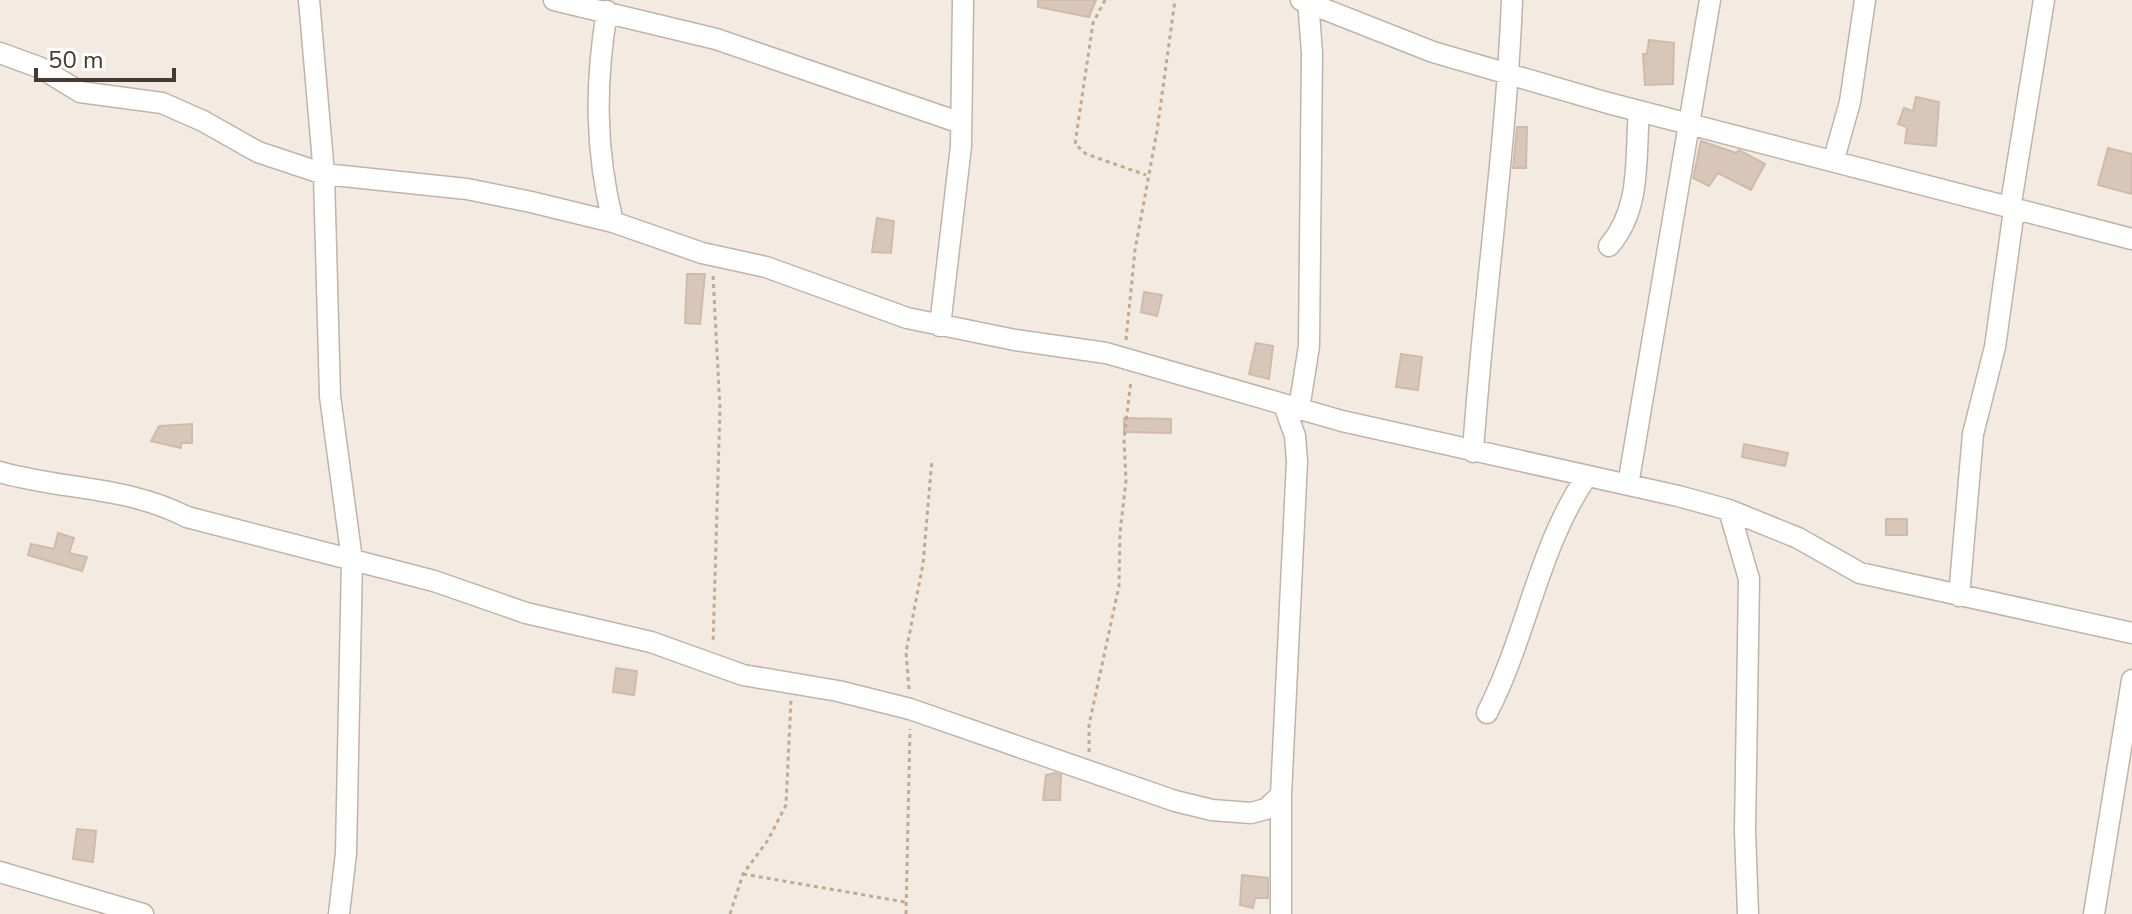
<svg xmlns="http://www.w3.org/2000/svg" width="2132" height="914" font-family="'Nunito Sans',sans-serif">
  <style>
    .building { fill: #d8c7b9; stroke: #d0baa9; stroke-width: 2 }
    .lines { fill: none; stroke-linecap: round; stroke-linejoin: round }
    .minor-casing { stroke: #c1b3a7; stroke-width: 23 }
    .path { stroke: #c1a994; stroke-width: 3; stroke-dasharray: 4 4; stroke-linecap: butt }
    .minor { stroke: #fff; stroke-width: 20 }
  </style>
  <rect width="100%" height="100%" fill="#f3ebe2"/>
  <path class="building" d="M1038,0h58l-7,17 -51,-10z
    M1649,40l25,3 -1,41 -28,1 -2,-31h4z
    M1916,97l23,5 -3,44 -31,-3 2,-16 -9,-3 6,-16 9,3z
    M1517,127h10l-1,41h-13z
    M1701,141l35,12 3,-3 26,14 -14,26 -33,-17 -9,13 -16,-8z
    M2108,148l24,6v40l-34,-9z
    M877,218l17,3 -3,32 -19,-1z
    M687,274h18l-5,50 -15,-1z
    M1144,292l18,3 -5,21 -16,-4z
    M1256,343l17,3 -4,33 -20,-5z
    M1401,354l21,3 -4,33 -22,-3z
    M1124,418l47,1v14l-47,-1z
    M192,424v19h-11v5l-30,-7 8,-15z
    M1744,444l44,9 -3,13 -43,-9z
    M1886,519h21v16h-21z
    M58,533l16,5 -5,15 18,4 -5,14 -54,-16 3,-11 23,5z
    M616,668l21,3 -3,24 -21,-3z
    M1055,773l6,2 -1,25h-17l3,-25z
    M77,829l19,2 -3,31 -20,-3z
    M1242,875l26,3v20h-13l-2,10 -13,-3z"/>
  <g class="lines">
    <defs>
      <path id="minor" d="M309,0l15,174 6,222 22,164 -6,293 -7,61
        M554,0l162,39 245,84
        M1301,0l132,52 175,51 524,136
        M607,11c-12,73 -12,139 6,211
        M0,53l41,15 39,24 82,11 41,18 55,31 66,22 143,15 64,13 82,20 89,31 64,14 141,51 108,22 91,13 236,68 336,75 51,14 69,28 62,35 272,60
        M1834,159l16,-57 15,-102
        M2010,209l34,-209
        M1609,246c33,-38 26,-88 30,-135
        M940,326l21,-180 2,-146
        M1299,409l10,-63 3,-293 -4,-53
        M1473,452c10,-151 33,-301 39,-452
        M0,472c63,18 127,14 187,45l247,64 92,32 125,29 92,33 95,16 72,18 265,92 37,9 39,3 15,-4 15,-14
        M1628,485l82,-485
        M1729,510l20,69 -4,252 3,83
        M1959,596l14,-162 22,-87 19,-137
        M1487,713c40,-77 51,-166 100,-237
        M0,872l143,42
        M1281,914v-119l16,-334 -2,-25 -11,-31
        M2094,914l38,-234"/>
    </defs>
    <use href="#minor" class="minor-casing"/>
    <path class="path" d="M1105,0l-12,23 -18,121 11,10 60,21
      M713,276l7,132 -7,236
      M1126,340l9,-90 22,-119 18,-131
      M909,689l-3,-37 17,-88 9,-105
      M1089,752v-27l30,-139 1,-53 6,-53 -2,-41 7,-59
      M743,874l162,28
      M730,914l13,-40 25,-34 18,-35 5,-105
      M906,914l4,-185"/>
    <use href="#minor" class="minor"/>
  </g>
  <path d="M36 68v12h138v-12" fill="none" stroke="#443a32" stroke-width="4"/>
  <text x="48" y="68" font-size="24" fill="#443a32" stroke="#ffffff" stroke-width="6" paint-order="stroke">50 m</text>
</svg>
